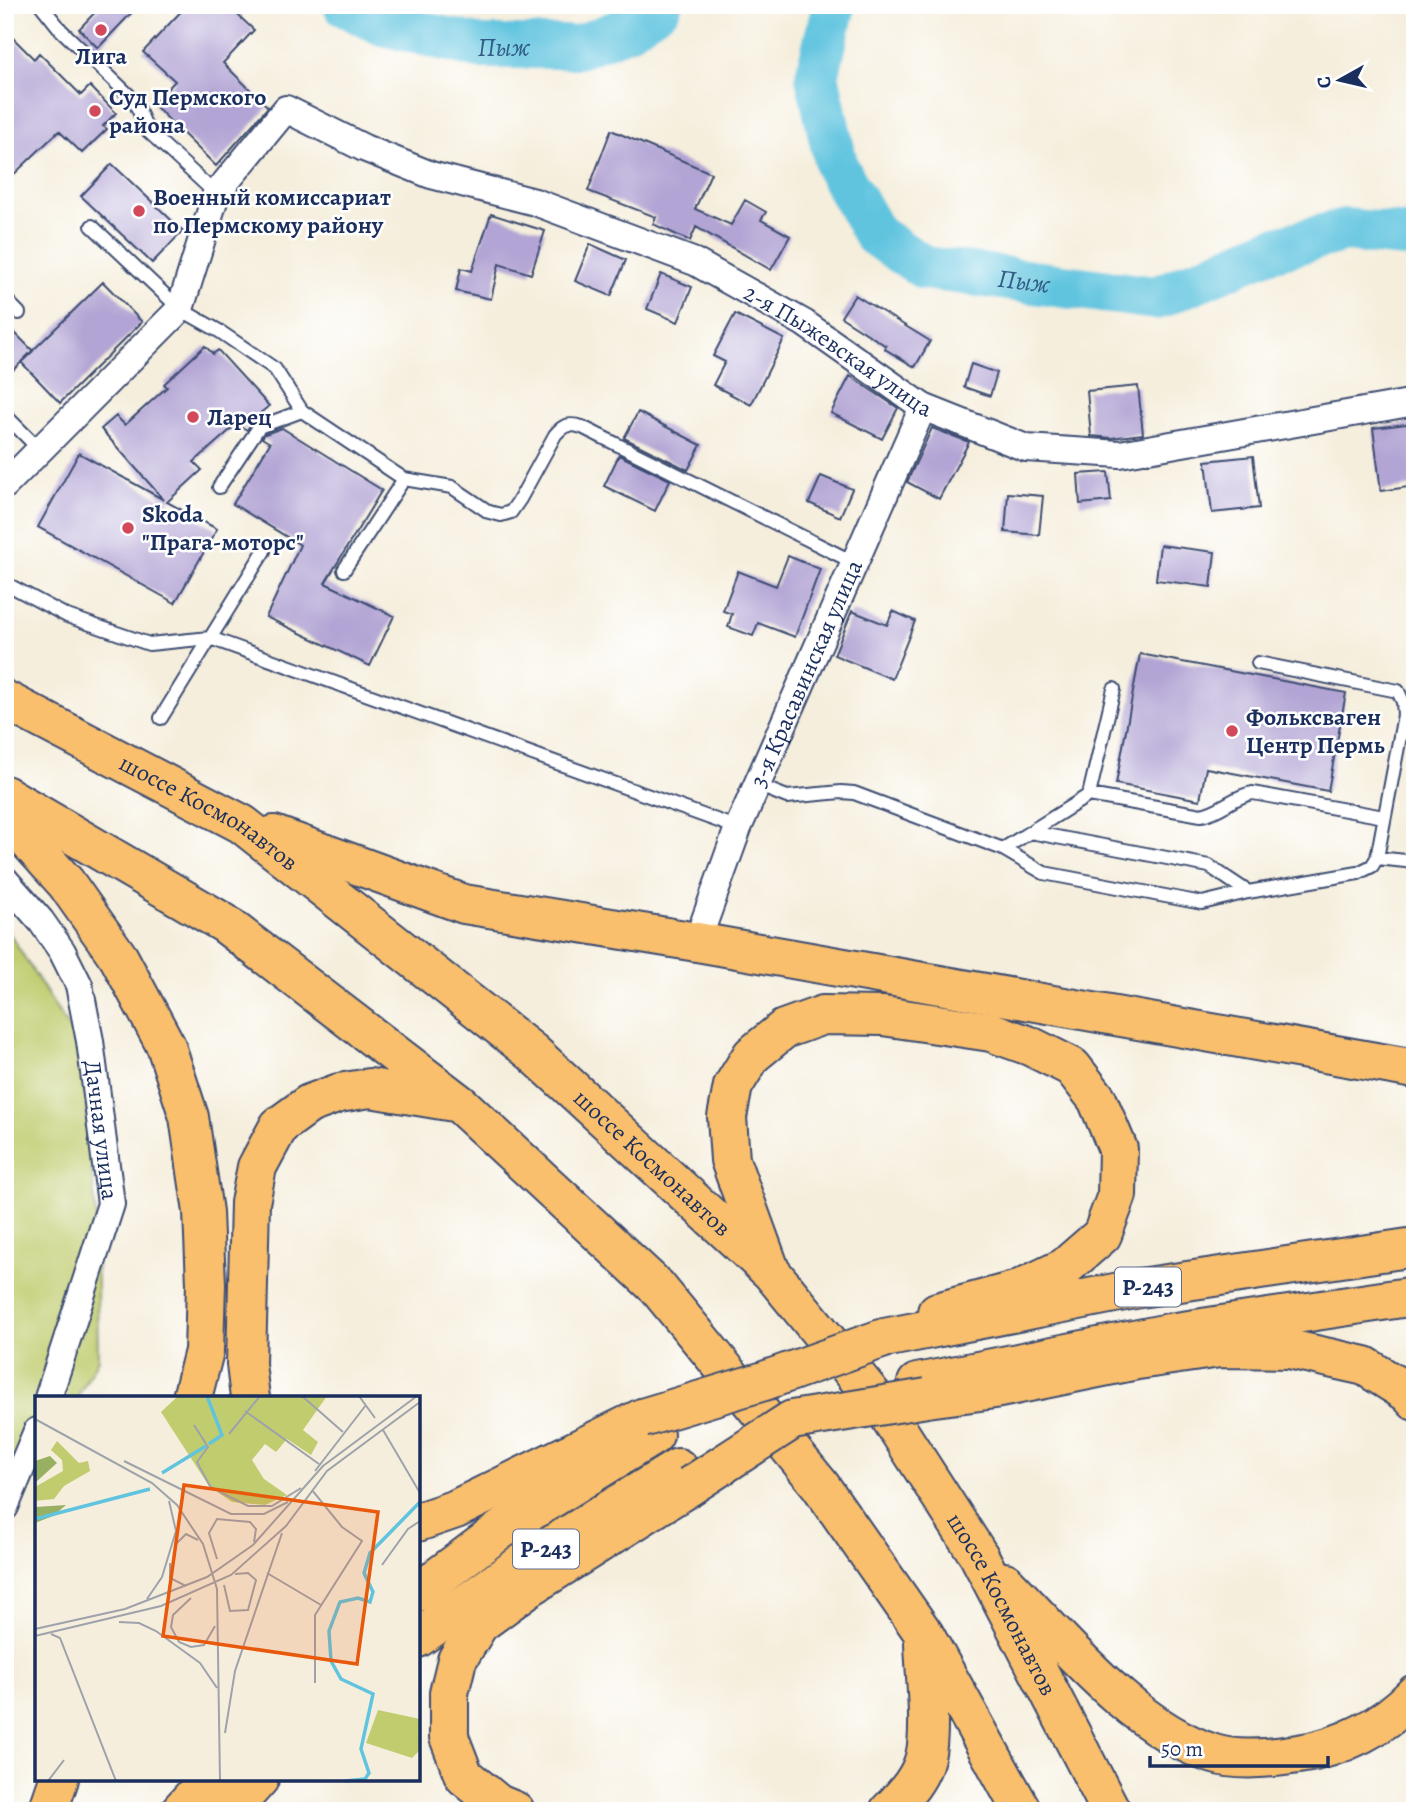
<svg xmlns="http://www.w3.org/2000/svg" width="1420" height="1816" font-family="Alegreya,serif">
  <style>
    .green { fill: #c0cc6e; stroke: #6e7e66; stroke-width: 2 }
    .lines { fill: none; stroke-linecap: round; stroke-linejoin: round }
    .river { stroke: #61c4df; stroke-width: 44 }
    .building { fill: #b2a4d4 }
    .lane-casing { stroke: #3c4c71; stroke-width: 16 }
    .street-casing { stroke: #3c4c71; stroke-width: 30 }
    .primary-casing { stroke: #3c4c71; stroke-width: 42 }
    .highway-casing { stroke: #3c4c71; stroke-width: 42 }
    .lane { stroke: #fff; stroke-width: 12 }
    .street { stroke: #fff; stroke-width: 26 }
    .primary { stroke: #f9bf6d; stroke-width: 38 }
    .highway { stroke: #f9bf6d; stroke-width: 38 }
    .highway-bridge-casing { stroke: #3c4c71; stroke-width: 42; stroke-linecap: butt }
    .highway-bridge { stroke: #f9bf6d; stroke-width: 38 }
    .poi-dot { fill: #d1495b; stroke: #fff; stroke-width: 2.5 }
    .labels { text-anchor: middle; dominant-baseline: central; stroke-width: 5; stroke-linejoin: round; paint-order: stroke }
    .shield { fill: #fff; stroke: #5f6d8e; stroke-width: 2 }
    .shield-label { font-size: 23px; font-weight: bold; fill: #1b2f5e }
    .poi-label { font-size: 24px; font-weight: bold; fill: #1b2f5e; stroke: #fff; text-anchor: start }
    .street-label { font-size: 24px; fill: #1b2f5e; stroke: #fff }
    .water-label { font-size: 26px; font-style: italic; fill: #305c85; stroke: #fff }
    .inset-river { fill: none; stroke: #61c4df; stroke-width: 3.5 }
    .inset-road { fill: none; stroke: #9ea2aa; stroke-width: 2 }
    .view { fill: #e8590c; fill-opacity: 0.15; stroke: #e8590c; stroke-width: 3.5 }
    .inset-edge { fill: none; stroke: #1b2f5e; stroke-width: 3.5 }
  </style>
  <rect width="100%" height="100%" fill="#fff"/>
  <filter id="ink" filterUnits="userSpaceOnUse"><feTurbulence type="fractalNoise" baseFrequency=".0143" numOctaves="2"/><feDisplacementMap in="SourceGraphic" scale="14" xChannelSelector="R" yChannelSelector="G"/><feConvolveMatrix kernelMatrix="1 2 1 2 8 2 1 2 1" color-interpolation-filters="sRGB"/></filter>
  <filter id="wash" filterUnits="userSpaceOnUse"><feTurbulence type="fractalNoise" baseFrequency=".00686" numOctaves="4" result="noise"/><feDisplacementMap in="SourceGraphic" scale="28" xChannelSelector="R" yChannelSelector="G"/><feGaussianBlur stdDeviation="1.57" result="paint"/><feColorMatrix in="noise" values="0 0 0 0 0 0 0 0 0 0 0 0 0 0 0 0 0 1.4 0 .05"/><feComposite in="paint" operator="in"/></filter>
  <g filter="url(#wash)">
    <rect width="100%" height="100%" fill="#f5eedc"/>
    <path class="green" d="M5,926l77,124 14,168 2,141 -21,39h-40v72l-32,58z"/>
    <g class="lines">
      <g class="river">
        <path id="s1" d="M345,5l38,19 97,23h98l47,-18 35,-24"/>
        <path id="s2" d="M834,5l-17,71 20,92 38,67 50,33 231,30 111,-47 78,-21 70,7"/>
      </g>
    </g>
    <g id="blocks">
      <path class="building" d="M102,5h37l-41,43 -19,-19z
        M187,5h40l27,25 -31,33 45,44 -52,59 -63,-62 22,-23 -32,-29z
        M5,30l29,29 5,-6 42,42 9,-9 26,27 -13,13 4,3 -25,24 -23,-22 -54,52z
        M611,130l100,43 -16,36 36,16 14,-25 21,12 -5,8 29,16 -19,34 -75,-43 -6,14 -37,-17 3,-7 -68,-26z
        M112,164l71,67 -31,32 -71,-67z
        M491,214l54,17 -14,43 -32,-10 -8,35 -35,-8 5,-23 11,3z
        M590,244l36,16 -15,36 -36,-15z
        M661,274l31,13 -14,35 -31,-13z
        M103,282l39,40 -82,81 -39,-41z
        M855,295l75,46 -15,26 -30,-18 1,-3 -45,-29z
        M735,314l49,25 -33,66 -38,-20 12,-23 -12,-6z
        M5,323l28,28 -28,27z
        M205,346l8,8 5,-4 51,56 -10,8 4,2 -11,6 -5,8 -10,-6 -43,38 8,8 -35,32 50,27 -42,74 -137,-76 41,-74 85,47 -63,-71 15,-13 9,9 42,-38 -3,-3z
        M971,364l26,9 -7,23 -26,-9z
        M850,376l48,32 -16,31 -51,-26z
        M1138,386l5,48 -32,4 -20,-2 -4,-45z
        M638,412l63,33 -13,25 -64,-32z
        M1415,423v63l-34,5 -8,-63z
        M282,428l100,62 -57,93 69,33 -24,50 -104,-49 34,-72 -67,-41 37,-61 -8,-5 3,-4z
        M932,428l37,14 -30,57 -32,-17z
        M619,455l51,25 -15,31 -51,-25z
        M1253,456l6,52 -47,5 -6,-52z
        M1108,472l3,29 -31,3 -2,-30z
        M821,476l31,13 -12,28 -31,-14z
        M1008,493l35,3 -4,39 -34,-3z
        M1160,545l55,7 -4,35 -55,-7z
        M788,556l32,13 -25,68 -37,-14 -5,13 -25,-9 4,-13 -9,-3 15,-40 38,15z
        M852,611l35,14 6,-14 22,10 -23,58 -58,-24z
        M1140,654l206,39 -18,98 -122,-23 -6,32 -84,-16z"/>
    </g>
  </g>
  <g filter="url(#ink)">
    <use href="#blocks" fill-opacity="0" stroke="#3c4c71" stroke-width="2"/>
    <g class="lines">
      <defs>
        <path id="lane" d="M41,5l20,25 73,70 14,31 68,63
          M92,226l88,83 39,22 56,38 27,42 102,68 48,8 37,25 12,3 10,-3 9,-13 35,-64c8,-10 14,-12 27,-8l273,136
          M5,299l14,14
          M5,415l34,34
          M219,487l40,-60 43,-16
          M344,570l60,-91
          M5,583l62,33 82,28 61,-6 528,190
          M161,718l103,-167
          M757,785l30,12 54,-5 13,1 149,56 86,-54 112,20c20,-3 32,-19 52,-22l131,24
          M1089,795l25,-106
          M1030,832l179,34 39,26 110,-19 14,-7 5,-8 27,-143 -1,-13 -5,-11 -140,-28
          M1003,849l41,24 158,30 46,-11
          M1377,858l38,4"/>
        <g id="street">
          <path id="s3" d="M5,485l175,-176 36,-115 70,-85 78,39 67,27 104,27 160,60 109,61 119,84 103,41 94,6 295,-52"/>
          <path id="s4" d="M5,880l36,41 21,30 17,34 11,56 21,163 -63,194"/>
          <path id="s5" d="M697,942l41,-114 185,-421"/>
          <path d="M5,1507l32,-76"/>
        </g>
        <g id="primary">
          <path id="s6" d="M5,700l237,124 290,228 239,220 118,144 90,140 132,255"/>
          <path d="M5,795l219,128 236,181 197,183 163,198 104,149 98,177"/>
          <path d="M5,815l61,68 53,75 47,88 23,71 14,95 3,72 -2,67 -12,47"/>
          <path d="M274,835l190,69 233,38 718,127"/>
          <path d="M769,1267l-39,-107 -3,-43 6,-31 19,-31 32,-26 39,-14 60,1 108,16 39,14 42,21 25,32 21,50 -1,46 -15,40 -38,33 -46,22 -81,22"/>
          <path d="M250,1398l-4,-34 4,-161 7,-36 22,-41 30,-22 30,-11 31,-5 84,14"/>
          <path d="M927,1398l68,-9 143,-29 82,-12 69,1 76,17 43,27 7,8"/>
          <path d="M418,1522l38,-13 186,-91"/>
          <path d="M1005,1582c58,59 129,147 209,172 25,8 59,4 84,0 43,-6 87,-28 117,-60"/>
          <path d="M48,1811l11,-32"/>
          <path d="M515,1811l-17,-7 -34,-28 -15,-39v-44l8,-33 22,-36 49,-36 162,-102"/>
          <path d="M889,1811c15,-16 31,-32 36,-54 7,-28 0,-83 -1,-114"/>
        </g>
        <path id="highway" d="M884,1338l256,-50 275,-41
          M917,1383l252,-50 246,-37
          M418,1592l84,-63 152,-94
          M418,1638l105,-75 155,-95
          M180,1811l29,-32
          M230,1811l29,-32"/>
      </defs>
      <use href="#lane" class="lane-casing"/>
      <use href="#street" class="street-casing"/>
      <use href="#primary" class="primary-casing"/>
      <use href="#highway" class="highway-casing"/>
      <use href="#lane" class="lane"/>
      <use href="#street" class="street"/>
      <use href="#primary" class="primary"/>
      <use href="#highway" class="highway"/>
      <defs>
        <path id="highway-bridge" d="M642,1418l122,-37 120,-43
          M690,1486l102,-66 135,-22"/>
      </defs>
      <use href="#highway-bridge" class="highway-bridge-casing"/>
      <use href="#highway-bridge" class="highway-bridge"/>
    </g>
  </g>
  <g class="poi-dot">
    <circle cx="101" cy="30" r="7"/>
    <circle cx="95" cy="111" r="7"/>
    <circle cx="139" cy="211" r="7"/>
    <circle cx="193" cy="417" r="7"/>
    <circle cx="128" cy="528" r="7"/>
    <circle cx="1232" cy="731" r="7"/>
  </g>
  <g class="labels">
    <g class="shield">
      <rect x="1115" y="1267.5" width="66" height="39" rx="5"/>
      <rect x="513" y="1529.5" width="66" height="39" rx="5"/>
    </g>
    <g class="shield-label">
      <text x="1148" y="1287">Р-243</text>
      <text x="546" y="1549">Р-243</text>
    </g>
    <g class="poi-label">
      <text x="101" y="56" text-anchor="middle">Лига</text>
      <text x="109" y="97">Суд Пермского<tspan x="109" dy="28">района</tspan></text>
      <text x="153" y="197">Военный комиссариат<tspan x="153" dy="28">по Пермскому району</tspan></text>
      <text x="207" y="417">Ларец</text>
      <text x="142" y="514">Skoda<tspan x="142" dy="28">"Прага-моторс"</tspan></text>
      <text x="1246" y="717">Фольксваген<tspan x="1246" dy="28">Центр Пермь</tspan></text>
    </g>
    <g class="street-label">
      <text stroke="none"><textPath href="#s3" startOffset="1085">2-я Пыжевская улица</textPath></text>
      <text stroke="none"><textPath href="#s5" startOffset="290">3-я Красавинская улица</textPath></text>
      <text stroke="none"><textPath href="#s6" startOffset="233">шоссе Космонавтов</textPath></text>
      <text stroke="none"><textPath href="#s4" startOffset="276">Дачная улица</textPath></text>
      <text stroke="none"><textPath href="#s6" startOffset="800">шоссе Космонавтов</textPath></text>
      <text stroke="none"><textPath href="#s6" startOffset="1367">шоссе Космонавтов</textPath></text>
    </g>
    <g class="water-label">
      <text stroke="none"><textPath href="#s1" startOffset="166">Пыж</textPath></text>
      <text stroke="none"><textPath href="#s2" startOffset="404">Пыж</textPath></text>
    </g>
  </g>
  <g transform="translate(35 1396)">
    <rect width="385" height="385" fill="#f5eedc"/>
    <path d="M143,0h149l-24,34 15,12 -7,13 -24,-16 -11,13 -11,-8 -13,16 12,19 23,16 -22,10 -33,-3 -23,-16 -48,-74zM22,45l22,22 9,-2 2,10 -26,15 -10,13 -19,2v-14l28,-16 -1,-11 -11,-10zM343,314l42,9v31l-8,8 -46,-15z" fill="#c0cc6e"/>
    <path d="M15,60l7,7 -21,19 -1,-21zM31,109l-13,11 -18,7v-16z" fill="#98b061"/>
    <path class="inset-river" d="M172,0l15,39 -13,9M127,77l44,-27M0,123l115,-30M310,385l20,-2 4,-6 -8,-24 12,-55 -32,-15 -10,-18 -2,-30 11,-29 18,-4 12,4 3,-10 -9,-19 6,-20 50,-51"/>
    <path class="inset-road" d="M267,0l41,36M324,0l16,22M210,15l74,53M0,23l117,64 25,22 26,39 14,45 3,192M159,29l14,22 -11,15 13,24 12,7 26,13h24l29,-18M348,34l37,63M194,38l31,-38M89,65l107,53h33l24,-12M280,75l51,-66M277,94l30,37 20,14 -47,74v68M140,149l11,-11 12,6M182,163l-8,-26 8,-14 33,3 6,7 -2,13M135,167v15l16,8M347,169l26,-36 12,-8M232,177l54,32M189,189l6,26 18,-1 8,-30 -8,-7 -13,1M156,202l-18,17 -2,12 8,15 12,5 13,-2 11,-19M112,203l15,-22 14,-46 -7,-30M84,226l20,1 17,8 44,32 17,25M0,233l90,-20 82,-32 46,-32 70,-79 94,-70M16,238l9,4 56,143M0,240l126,-30 70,-31 55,-49 41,-55 93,-69M190,337l10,-62 47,-138M13,385l16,-21"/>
    <path class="view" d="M149,89l194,27 -21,152 -194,-28z"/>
    <rect width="385" height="385" class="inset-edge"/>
  </g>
  <rect width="1420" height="1816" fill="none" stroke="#fff" stroke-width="28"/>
  <g transform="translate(1340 80) rotate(262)" stroke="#ffffff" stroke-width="5" paint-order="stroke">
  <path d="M0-5L12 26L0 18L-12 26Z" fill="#1b2f5e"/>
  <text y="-10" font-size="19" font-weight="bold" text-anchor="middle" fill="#1b2f5e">С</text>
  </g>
  <path d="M1150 1756v10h178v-10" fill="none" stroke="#1b2f5e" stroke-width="3.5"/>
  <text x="1161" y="1756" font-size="21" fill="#1b2f5e" stroke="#ffffff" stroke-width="5" paint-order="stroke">50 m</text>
</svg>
